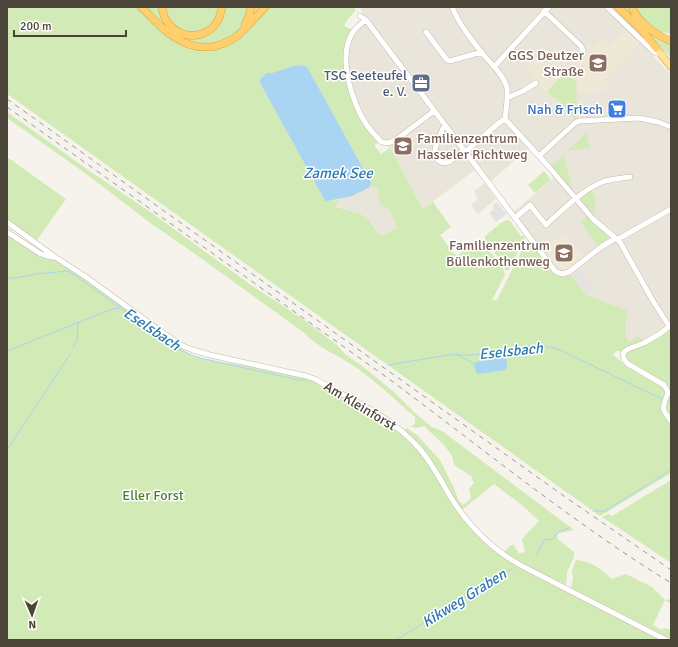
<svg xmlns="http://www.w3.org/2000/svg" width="678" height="647" font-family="Signika,sans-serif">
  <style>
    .residential { fill: #eae5da }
    .education { fill: #efe8d6 }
    .green { fill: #d2eab5; fill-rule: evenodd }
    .parking { fill: #e5e3e0 }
    .water { fill: #a9d4f2 }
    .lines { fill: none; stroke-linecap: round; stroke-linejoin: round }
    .stream { stroke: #a9d4f2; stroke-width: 1 }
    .minor-casing { stroke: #c2bbae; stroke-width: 6 }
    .major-casing { stroke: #e6c16a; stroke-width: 8 }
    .highway-casing { stroke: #e0a43c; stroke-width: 8 }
    .minor { stroke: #fff; stroke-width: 5 }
    .major { stroke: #ffe39c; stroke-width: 6 }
    .highway { stroke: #ffcf6e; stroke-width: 7 }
    .rail { stroke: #9a9a9a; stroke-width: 1; stroke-dasharray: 5 5; stroke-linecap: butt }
    .labels { text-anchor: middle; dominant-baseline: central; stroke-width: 3; stroke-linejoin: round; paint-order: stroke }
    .education-label { font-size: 14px; fill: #785e54; stroke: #fff; text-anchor: end }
    .service-label { font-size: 14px; fill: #4e5e75; stroke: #fff; text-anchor: end }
    .shop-label { font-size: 14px; fill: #366cbe; stroke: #fff; text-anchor: end }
    .street-label { font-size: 14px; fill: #4b4439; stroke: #fff }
    .park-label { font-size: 14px; fill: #4a7f2a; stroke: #fff }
    .water-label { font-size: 15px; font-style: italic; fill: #2e7ab2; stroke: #fff }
  </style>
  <rect width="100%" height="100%" fill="#f6f3ec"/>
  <path class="residential" d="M360,7h245l44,44 22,24v249l-27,19 -25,8 9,-41 -37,-13 -8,-6 -12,-16 -6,-2 -7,-2 -45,-59 41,-34 1,-4 -22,-26 -5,1 -38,33 -15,-12 -52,39 -33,-61 -10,-6 -18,-21 -17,-53 8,-38 12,-6 -4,-15z
    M378,182l19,45v1l-15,9 -2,-1 -7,-13 -7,-6 -13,-6 -17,-5 2,-6v-3z
    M485,183l11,16 -18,15 -7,-9 7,-6 -3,-5v-1l-1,-2z"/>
  <path class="education" d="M625,29l15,14 -36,37 7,7 -5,4 -28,1v-11l-12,-10 15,-15 2,2 19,-19 8,6z
    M546,51l20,18 -2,2 1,1 -18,20 -10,-10 -11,-16z
    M414,132l1,18 -19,9 -6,-11z
    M564,232l20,24 -15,13 -4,1 -9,-3 -13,-17z"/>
  <path class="green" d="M7,7h347l2,3 -9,10 -3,6 9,4c-4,9 -7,17 -8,27 -1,20 7,45 17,63 4,8 11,15 18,22l-6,3 7,9 9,-6 33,61 10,-7 18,25 -11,8 14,19 4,1 22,-17 23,30 2,7 -13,25h5l29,-58 4,-1 25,34 7,2 9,-2 12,16 8,6 37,13c-1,5 -6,28 1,31 3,1 6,-2 8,-5l8,5c-8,3 -17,5 -22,12l-4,-2h-3l-3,4 15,12 2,1 1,-1 33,19 3,4v4l2,1 -1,-5 -4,-5 -36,-22c-2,-2 -5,-5 -4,-8 2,-5 10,-6 14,-8 12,-5 22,-11 33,-19v145l-71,43 -593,-422zM303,65l3,1 63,113 2,7 2,1h4l2,8 -1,5 4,5 8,6 7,16v1l-15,8c-6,-2 -7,-10 -11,-14 -8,-10 -23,-12 -35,-15l2,-7 -11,1 -3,-2 -64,-116v-4l6,-6h6l21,-7z
    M621,7h9l1,4 40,32v14l-7,-6 -16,-18z
    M633,7h38v27l-9,-2v1l-21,-15z
    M565,72l11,10 1,35 -2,2 -14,-16 -14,-11z
    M7,112l87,62 58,39 99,72 52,34 34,26 8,9 21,15 28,23 22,22 16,13 10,4 132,99 -15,3 -2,2 1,4 16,13v5l-7,15 -1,13 -41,-20 -21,-13 7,-7h3l5,9 6,-2 -3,-13 17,-18 -16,-15 -29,-22 -32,26 -58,-80 3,-2 10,7 23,25 13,26 6,15 4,4 8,-7 -2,-9 5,-6 -3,-7 -17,-11 -2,-9 -8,-11 -20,-19 -7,2 -6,-1 4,-4v-6c-20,-17 -39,-36 -61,-51 -17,-11 -37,-19 -51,-34l-112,-81 -38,-26 -68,-52 -78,-55z
    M587,133l3,15 -7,1 -1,-1 -13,3 -1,-1z
    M564,155l8,33 -1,1 -20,-23z
    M7,157l59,42 -29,41 -30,-21z
    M544,171l7,9 -16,13 -7,-8z
    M592,191l3,5v16l-2,2 -12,-15v-2z
    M587,216l21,20 -1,4 -9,6 -12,-15 -5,-9z
    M507,220l3,1 11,15h3l1,2 -16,32h-4l-2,-4 1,-2h3l2,-4 -3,1 -6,-1 -15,-21v-3l17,-14z
    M8,233l39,26h9l68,47 42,35 13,6 13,9 13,3 101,18 81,44 33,28 34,56 43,45 167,90h-657v-406z
    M671,480v83l-69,-46 6,-3 4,2z
    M576,560c15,1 26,9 35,19l15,-5 26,13 13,13 6,-1v5l-6,-4 -12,25 8,5 4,-2 6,2v9l-100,-51 2,-9 -1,-9z"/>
  <path class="parking" d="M497,202l10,12 -11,8 -7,-9 4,-3v-5z
    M581,270l12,15 -2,6 -4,3 -15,-19 5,-4 2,1z"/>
  <path class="water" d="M303,65l4,2 62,112 2,4 -1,4 -18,9 -24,5h-2l-2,-2 -64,-116v-4l6,-6h6l21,-7z
    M503,358l4,2 -1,10 -29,4 -3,-8 2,-4z"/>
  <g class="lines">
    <path class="stream" d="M7,278h8l21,-4 31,-3 3,1 97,69c10,7 20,13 33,17l99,22h7
      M73,348l4,-8 1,-18
      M7,351l105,-42 8,-1
      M456,354l19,10
      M505,359l7,-9
      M388,365l60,-10c9,-1 17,1 25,0 28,-2 61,-16 87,-5l104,50
      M667,401l4,2
      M7,450l63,-96
      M593,511h12l66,-41
      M536,554l3,-3 5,-11 8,-1 7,-7 10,-4
      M396,640l117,-72"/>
    <defs>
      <path id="minor" d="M452,7c7,17 19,32 30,46 9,11 22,22 25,35 1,10 -1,21 -2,31l44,48 44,52 27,23 33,59 16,25
        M607,7l47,45 9,3
        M544,11l37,35 2,5
        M360,16l6,4 189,251 7,3 7,-2 32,-25 10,-6 11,-4 49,-28
        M366,20c-11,8 -16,13 -19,27 -5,26 9,67 26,86 3,3 6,7 9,9 6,2 10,0 15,-3l37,-28
        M426,32l21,28 3,1 32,-9
        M494,67l55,-60
        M507,98l16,-7 13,-8
        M446,126l-3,2c-3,9 -14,26 -4,33 3,2 7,2 10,1 5,-3 10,-8 15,-12
        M465,152l35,-30 5,-3
        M539,156l36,-33 4,-2 60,-3 19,4 13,5
        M515,218l15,-13 16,20c17,-16 37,-36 59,-44 8,-2 16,-3 25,-4
        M7,222l48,35 31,20 77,56 20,13 10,4 17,5 96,21 9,3c36,21 76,37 104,69 15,17 24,38 36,56 17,25 41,48 67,62l144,74
        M7,232l34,22 9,3h5
        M671,325l-10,8 -17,10 -16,6 -4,3 -1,3 1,4 4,5 36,21 3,5 1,3c-6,16 -7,15 3,28"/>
      <path id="major" d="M656,48l15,19"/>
      <path id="highway" d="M141,7c9,8 17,18 26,25 15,11 30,18 49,14 7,-2 15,-5 21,-10 10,-9 19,-19 28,-29
        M162,7c3,29 39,39 55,15 3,-5 4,-10 5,-15
        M618,7l23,22 15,19
        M632,7c6,16 24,28 39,34
        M245,25l5,-12 1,-6"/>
    </defs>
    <use href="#minor" class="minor-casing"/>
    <use href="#major" class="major-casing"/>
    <use href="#highway" class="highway-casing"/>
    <use href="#minor" class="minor"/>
    <use href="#major" class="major"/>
    <use href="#highway" class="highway"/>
    <path class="rail" d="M7,99l554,395 110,76
      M7,107l382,272c93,69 183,143 282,204"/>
  </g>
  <defs>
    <symbol id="school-square" viewBox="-11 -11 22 22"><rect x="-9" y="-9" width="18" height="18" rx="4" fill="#8d6e63" stroke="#fff"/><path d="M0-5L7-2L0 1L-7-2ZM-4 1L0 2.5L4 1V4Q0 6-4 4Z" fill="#fff"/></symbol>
    <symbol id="office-square" viewBox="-11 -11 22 22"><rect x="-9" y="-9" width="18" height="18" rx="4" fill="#5c6f8a" stroke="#fff"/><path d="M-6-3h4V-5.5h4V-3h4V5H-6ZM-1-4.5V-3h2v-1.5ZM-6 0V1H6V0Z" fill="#fff"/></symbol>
    <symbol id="supermarket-square" viewBox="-11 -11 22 22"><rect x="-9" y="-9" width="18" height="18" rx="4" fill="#3f7fe0" stroke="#fff"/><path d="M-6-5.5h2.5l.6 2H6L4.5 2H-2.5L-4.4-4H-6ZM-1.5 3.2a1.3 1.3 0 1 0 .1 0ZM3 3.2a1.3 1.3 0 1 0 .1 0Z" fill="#fff"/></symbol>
  </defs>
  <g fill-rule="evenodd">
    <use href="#school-square" x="587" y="52" width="22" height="22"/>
    <use href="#office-square" x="410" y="72" width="22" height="22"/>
    <use href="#supermarket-square" x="606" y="98" width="22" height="22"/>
    <use href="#school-square" x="392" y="135" width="22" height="22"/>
    <use href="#school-square" x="553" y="242" width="22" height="22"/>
  </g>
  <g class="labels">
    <g class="education-label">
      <text x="584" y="55">GGS Deutzer<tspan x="584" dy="16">Straße</tspan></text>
      <text x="417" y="138" text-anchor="start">Familienzentrum<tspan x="417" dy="16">Hasseler Richtweg</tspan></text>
      <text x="550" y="245">Familienzentrum<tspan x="550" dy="16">Büllenkothenweg</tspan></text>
    </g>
    <g class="service-label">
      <text x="407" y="75">TSC Seeteufel<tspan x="407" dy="16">e. V.</tspan></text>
    </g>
    <g class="shop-label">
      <text x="603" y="109">Nah &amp; Frisch</text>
    </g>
    <g class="street-label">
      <text transform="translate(360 406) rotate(31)">Am Kleinforst</text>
    </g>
    <g class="park-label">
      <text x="153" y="495">Eller Forst</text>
    </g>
    <g class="water-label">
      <text x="338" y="173">Zamek See</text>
      <text transform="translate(152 329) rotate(34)">Eselsbach</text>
      <text transform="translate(511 351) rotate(-6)">Eselsbach</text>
      <text transform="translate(464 598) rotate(-32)">Kikweg Graben</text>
    </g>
  </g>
  <rect width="678" height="647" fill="none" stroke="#4b4439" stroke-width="16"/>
  <g transform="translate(32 615) rotate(178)" stroke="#ffffff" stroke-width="3" paint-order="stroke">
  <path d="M0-3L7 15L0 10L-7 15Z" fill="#4b4439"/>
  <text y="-6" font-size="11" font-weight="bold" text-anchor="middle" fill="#4b4439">N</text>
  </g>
  <path d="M14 30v6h112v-6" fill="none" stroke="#4b4439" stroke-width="2"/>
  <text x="20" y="30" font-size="12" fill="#4b4439" stroke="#ffffff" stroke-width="3" paint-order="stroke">200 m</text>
</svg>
